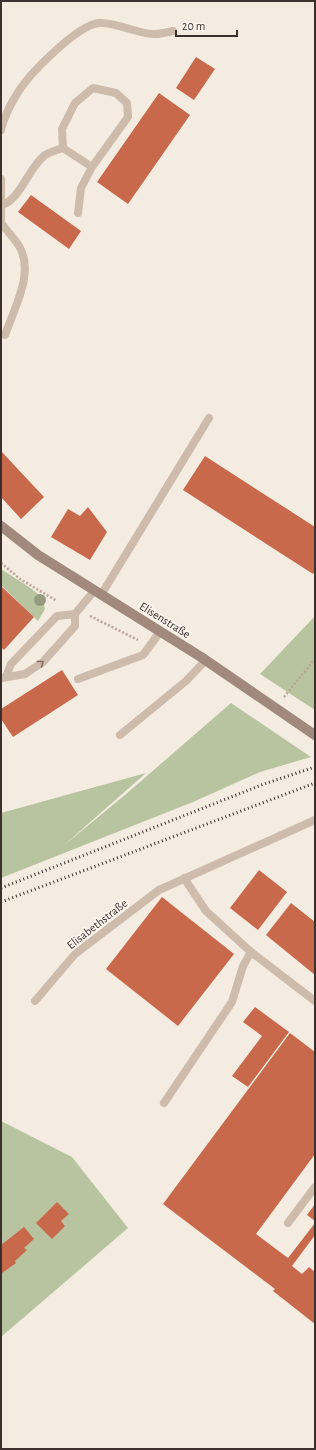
<svg xmlns="http://www.w3.org/2000/svg" width="316" height="1450" font-family="'Alegreya Sans',sans-serif">
  <style>
    .green { fill: #b8c4a0 }
    .building { fill: #c8694b }
    .lines { fill: none; stroke-linecap: round; stroke-linejoin: round }
    .path { stroke: #b9a596; stroke-width: 2.5; stroke-dasharray: 2 2; stroke-linecap: butt }
    .lane { stroke: #cdbbac; stroke-width: 8 }
    .secondary { stroke: #a18a7d; stroke-width: 10 }
    .rail { stroke: #3b302b; stroke-width: 3; stroke-dasharray: 1 3; stroke-linecap: butt }
    .tree { fill: #969b7f }
    .oneway { stroke: #7d6f65 }
    .labels { text-anchor: middle; dominant-baseline: central; stroke-width: 4; stroke-linejoin: round; paint-order: stroke }
    .street-label { font-size: 12px; fill: #3b302b; stroke: #fbf5ee }
  </style>
  <rect width="100%" height="100%" fill="#f4ebe1"/>
  <path class="green" d="M1,569l28,18 13,10 3,12 -7,12 -37,-36z
    M315,616v94l-55,-36z
    M231,703l80,54 -51,15 -67,30 -192,76v-65l145,-40 -83,73 62,-51z
    M1,1121l71,36 56,71 -127,109z"/>
  <path class="building" d="M196,57l19,12 -21,31 -18,-12z
    M159,93l31,22 -62,89 -31,-22z
    M31,195l50,36 -12,18 -51,-37z
    M1,451l43,46 -23,22 -20,-22z
    M205,456l110,71v44l-2,3 -130,-84z
    M88,507l19,25 -17,28 -39,-23 17,-28 12,7z
    M1,586l33,31 -30,33 -3,-3z
    M62,670l16,25 -65,42 -12,-18v-10z
    M259,870l28,22 -29,38 -28,-22z
    M162,897l72,57 -56,72 -72,-57z
    M291,903l24,19v53l-49,-40z
    M255,1007l34,25 -41,55 -16,-11 30,-40 -19,-14z
    M290,1033l25,19v102l-59,80 32,24 27,-35v12l-23,31 10,8 7,-7 6,5v52l-42,-33 2,-2 -112,-85z
    M57,1202l12,12 -8,7 4,5 -13,13 -16,-16z
    M315,1204v17l-8,-6z
    M24,1227l10,12 -10,9 3,2 -12,11 1,2 -14,10 -1,-28z"/>
  <g class="lines">
    <path class="path" d="M1,563l19,16 37,22
      M90,616l48,24
      M284,697l31,-38"/>
    <path class="lane" d="M1,130c3,-13 9,-25 16,-36 11,-19 60,-69 82,-71 20,-1 39,12 56,11 6,0 12,-2 18,-3
      M1,179v45
      M2,205c19,-6 26,-37 43,-50 5,-3 12,-5 18,-7l29,19 36,-50 -1,-14 -11,-10 -23,-5 -18,15 -13,26 1,19
      M78,213l3,-25 11,-21
      M2,224c5,7 12,14 17,22 16,26 -5,63 -14,89
      M101,595l108,-177
      M6,677l5,-13 46,-48 18,-2 19,-23
      M2,678l23,-4 18,-12 32,-36v-12
      M78,679l65,-24 17,-23
      M120,735l66,-54 19,-20
      M184,878l22,33 45,41 64,49
      M35,1001l40,-47 84,-64 156,-70
      M164,1103l68,-101 11,-36 8,-14
      M288,1223l27,-36"/>
    <path class="secondary" d="M1,526l37,29 163,102 114,78"/>
    <path class="rail" d="M1,888l263,-104 51,-17
      M1,902l314,-119"/>
  </g>
  <circle class="tree" cx="40" cy="600" r="6"/>
  <defs><path id="oneway-chevron" d="M-2-3.5L2.5 0L-2 3.5" fill="none" stroke-width="1.6" stroke-linecap="round" stroke-linejoin="round"/></defs>
  <use class="oneway" href="#oneway-chevron" transform="translate(41 663) rotate(-38)"/>
  <g class="labels">
    <g class="street-label">
      <text transform="translate(165 620) rotate(32)">Elisenstraße</text>
      <text transform="translate(97 924) rotate(-38)">Elisabethstraße</text>
    </g>
  </g>
  <rect width="316" height="1450" fill="none" stroke="#3b302b" stroke-width="4"/>
  <path d="M176 30v6h61v-6" fill="none" stroke="#3b302b" stroke-width="2"/>
  <text x="182" y="30" font-size="12" fill="#3b302b" stroke="#fbf5ee" stroke-width="3" paint-order="stroke">20 m</text>
</svg>
